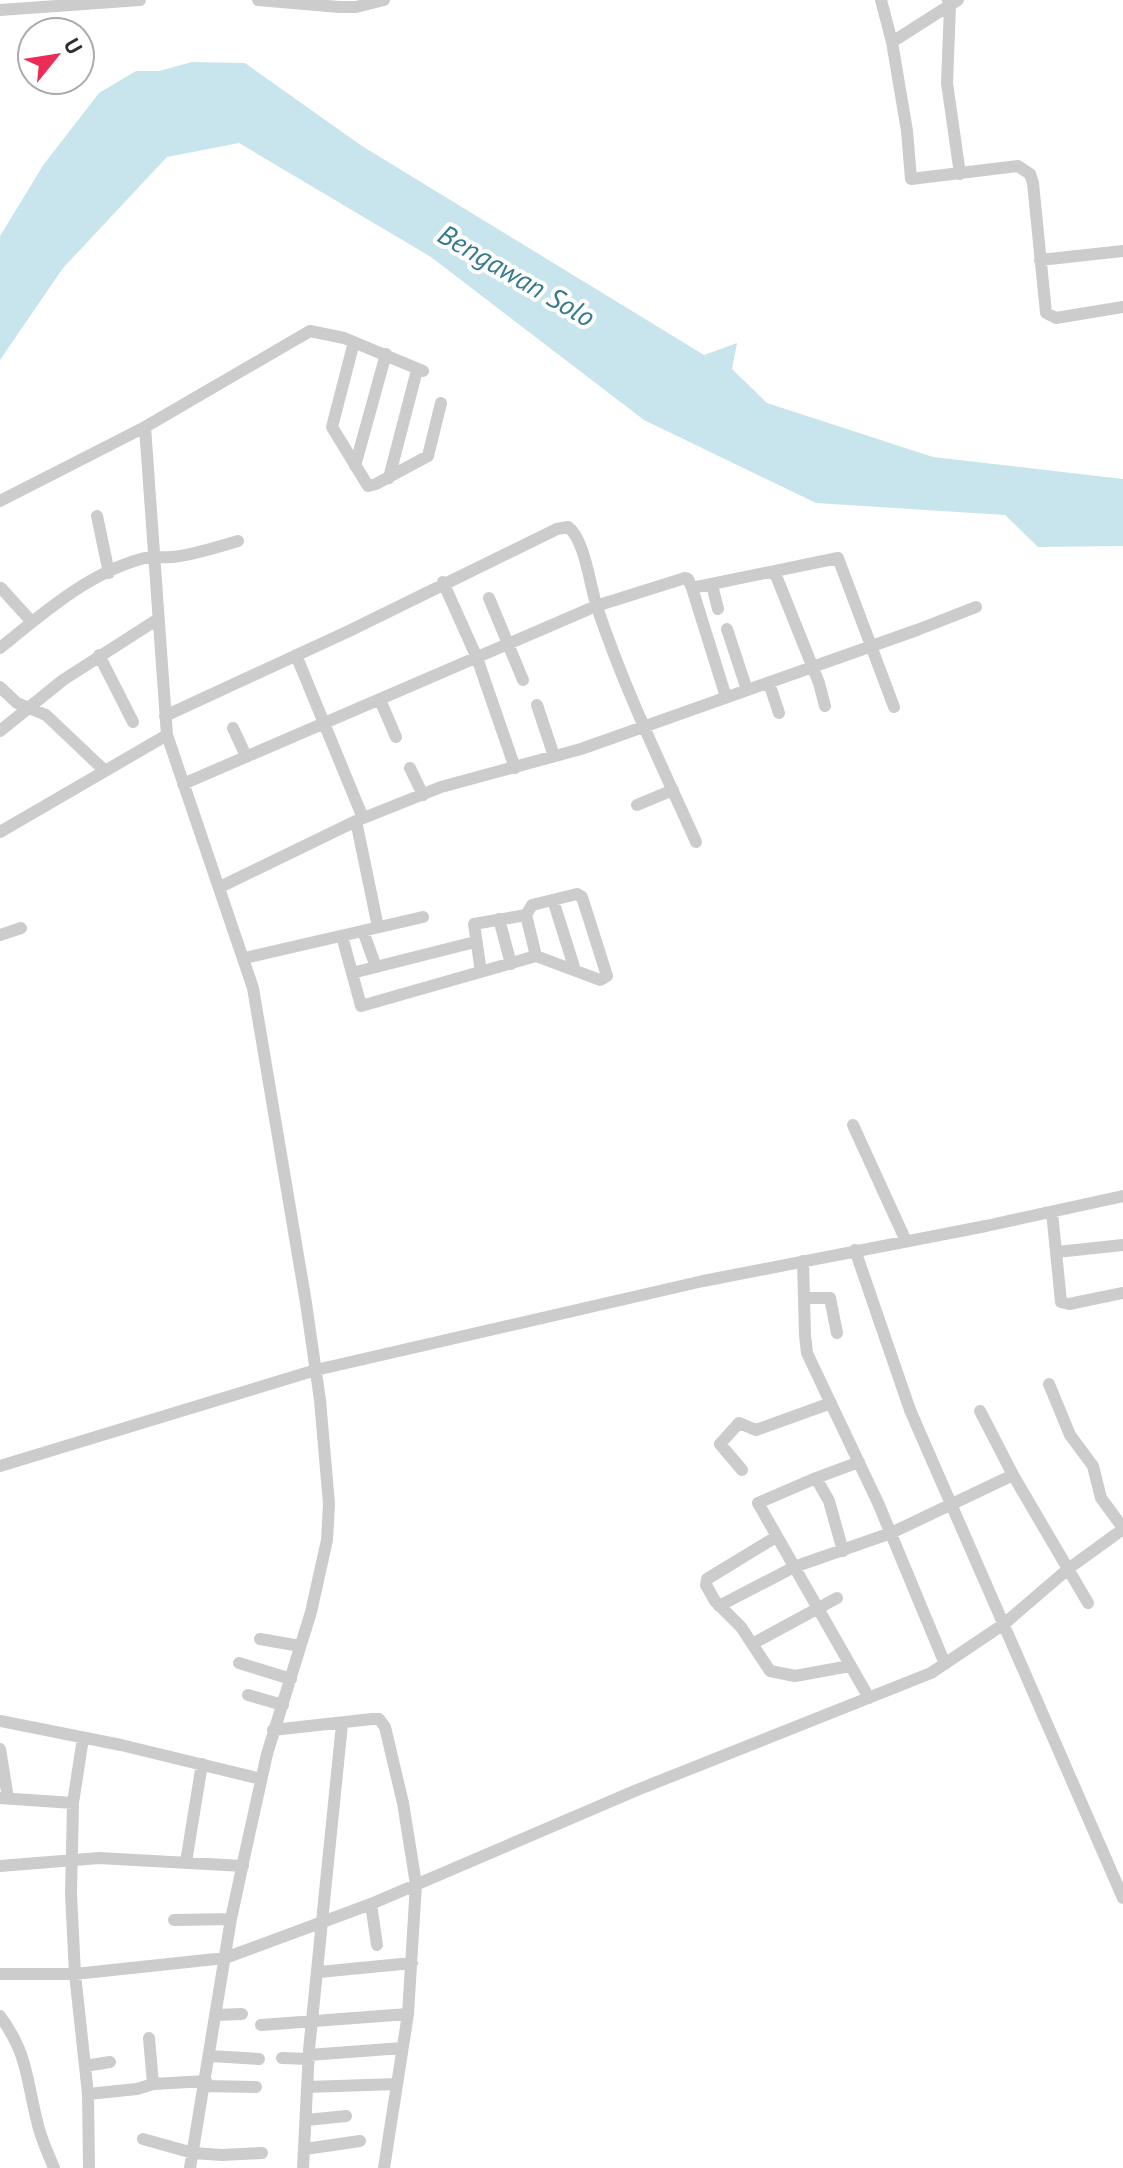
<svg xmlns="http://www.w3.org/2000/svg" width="1123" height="2168" font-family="'PT Sans',sans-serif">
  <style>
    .water { fill: #c8e5ed }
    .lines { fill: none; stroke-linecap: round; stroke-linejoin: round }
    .minor { stroke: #ccc; stroke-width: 12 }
    .labels { text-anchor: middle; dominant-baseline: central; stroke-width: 8; stroke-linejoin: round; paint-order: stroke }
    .water-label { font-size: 28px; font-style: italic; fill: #387a8e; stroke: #fff }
  </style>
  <rect width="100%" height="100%" fill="#fff"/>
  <path class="water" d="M192,62l53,1 117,83 342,209 33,-12 -5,26 35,34 166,54 190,22v67l-85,1 -33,-32 -189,-12 -172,-83 -213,-163 -192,-114 -72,14 -104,111 -63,92v-124l44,-72 55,-71 37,-22h23z"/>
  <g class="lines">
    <path class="minor" d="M258,0l81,7h17l28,-7
      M881,0l11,42 15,89 4,48 107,-13 12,8 3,9 13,130 10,5 67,-11
      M948,0l2,6 -3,77 13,91
      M0,10l140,-10
      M892,42l66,-42
      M1040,260l83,-9
      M354,342l-22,85 36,59 8,-2 52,-28 13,-53
      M145,427l22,308 86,253 53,315 14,97 9,104 -2,36 -16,72 -44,142 -21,95 -15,70 -41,249
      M355,466l31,-112
      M389,478l28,-108
      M0,501l145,-74 165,-96 34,7 79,33
      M97,516l12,57
      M775,573l44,110 6,23
      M443,582l34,76 38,110
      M712,585l6,24
      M1,588l30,33
      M692,588l146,-30 56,149
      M489,598l34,82
      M727,629l20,61
      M0,648c42,-34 87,-74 141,-89 10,-3 20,-1 31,-2 22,-2 45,-10 66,-16
      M99,655l34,67
      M296,655l67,163
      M769,683l10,30
      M0,687l17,16 29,12 59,56
      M380,700l16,37
      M537,705l17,51
      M165,716l184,-85 208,-102 11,-2c17,12 22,60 29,80 27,81 64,157 99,235
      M233,728l13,28
      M0,731l63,-51 95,-61
      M410,768l13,27
      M183,784l413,-178 89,-28 3,1 4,9 34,109
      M637,805l36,-15
      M356,821l22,106
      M0,832l167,-97
      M220,887l136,-66 85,-34 140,-38 336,-119 59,-23
      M553,900l22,70
      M499,919l12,45
      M363,931l13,36
      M0,935l21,-7
      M342,936l19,70 175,-50 64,24 7,-4 -25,-79 -5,-3 -45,11 -6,10 10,41
      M245,958l178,-41
      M481,972l-7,-48 52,-9
      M352,973l123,-31
      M853,1125l53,116
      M1052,1212l9,90 8,2 54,-11
      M855,1250l55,160 213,488
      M1057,1252l66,-7
      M803,1261l2,74 2,18 72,152 66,159
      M805,1298h25l7,35
      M1049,1384l21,51 23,31 8,32 22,30
      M980,1411l33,64 75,128
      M0,1466l316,-96 387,-89 283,-55 137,-30
      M742,1470l-22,-26 19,-21 17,7 75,-27
      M816,1478l43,-16
      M776,1537l-69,42 -1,6 9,16 26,26 29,44 25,5 55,-10
      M843,1551l-14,-50 -13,-23 -58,25 111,195
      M719,1606l75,-39 97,-34 122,-58
      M260,1639l40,7
      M752,1644l85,-46
      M239,1663l52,16
      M248,1695l35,10
      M0,1721l121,24 140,34
      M273,1730l99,-11h7l6,8 18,76 13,81 -8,130 -24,154
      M83,1738l-10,65 -2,91 4,80 13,120 1,74
      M0,1749l8,49
      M0,1798l73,5
      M186,1862l16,-98
      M0,1866l99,-8 144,8
      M371,1904l6,41
      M174,1920l57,-1
      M319,1972l93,-9
      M0,1974h75l150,-16 146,-54 266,-114 294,-117 73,-49 64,-55 55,-40
      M217,2015l25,-1
      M0,2016c28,38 26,62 37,105 3,16 11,32 17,47
      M261,2025l147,-11
      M149,2038l4,46 53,-3
      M309,2055l93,-7
      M210,2056l49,3
      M282,2058l27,1
      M85,2066l25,-4
      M205,2086l51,1
      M307,2087l90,-3
      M88,2094l49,-5 16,-5
      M307,2120l39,-4
      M143,2139l50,14 29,2 40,-2
      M305,2149l55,-8
      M303,2168l6,-118 33,-326"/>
  </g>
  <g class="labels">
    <g class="water-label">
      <text transform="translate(517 275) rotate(30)">Bengawan Solo</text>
    </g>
  </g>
  <g transform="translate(56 56) rotate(60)"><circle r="38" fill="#ffffff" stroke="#acacac" stroke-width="2"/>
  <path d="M0-6L14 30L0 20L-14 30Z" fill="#ec2b57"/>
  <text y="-12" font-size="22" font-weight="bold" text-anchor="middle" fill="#2f2f2f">U</text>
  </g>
</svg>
